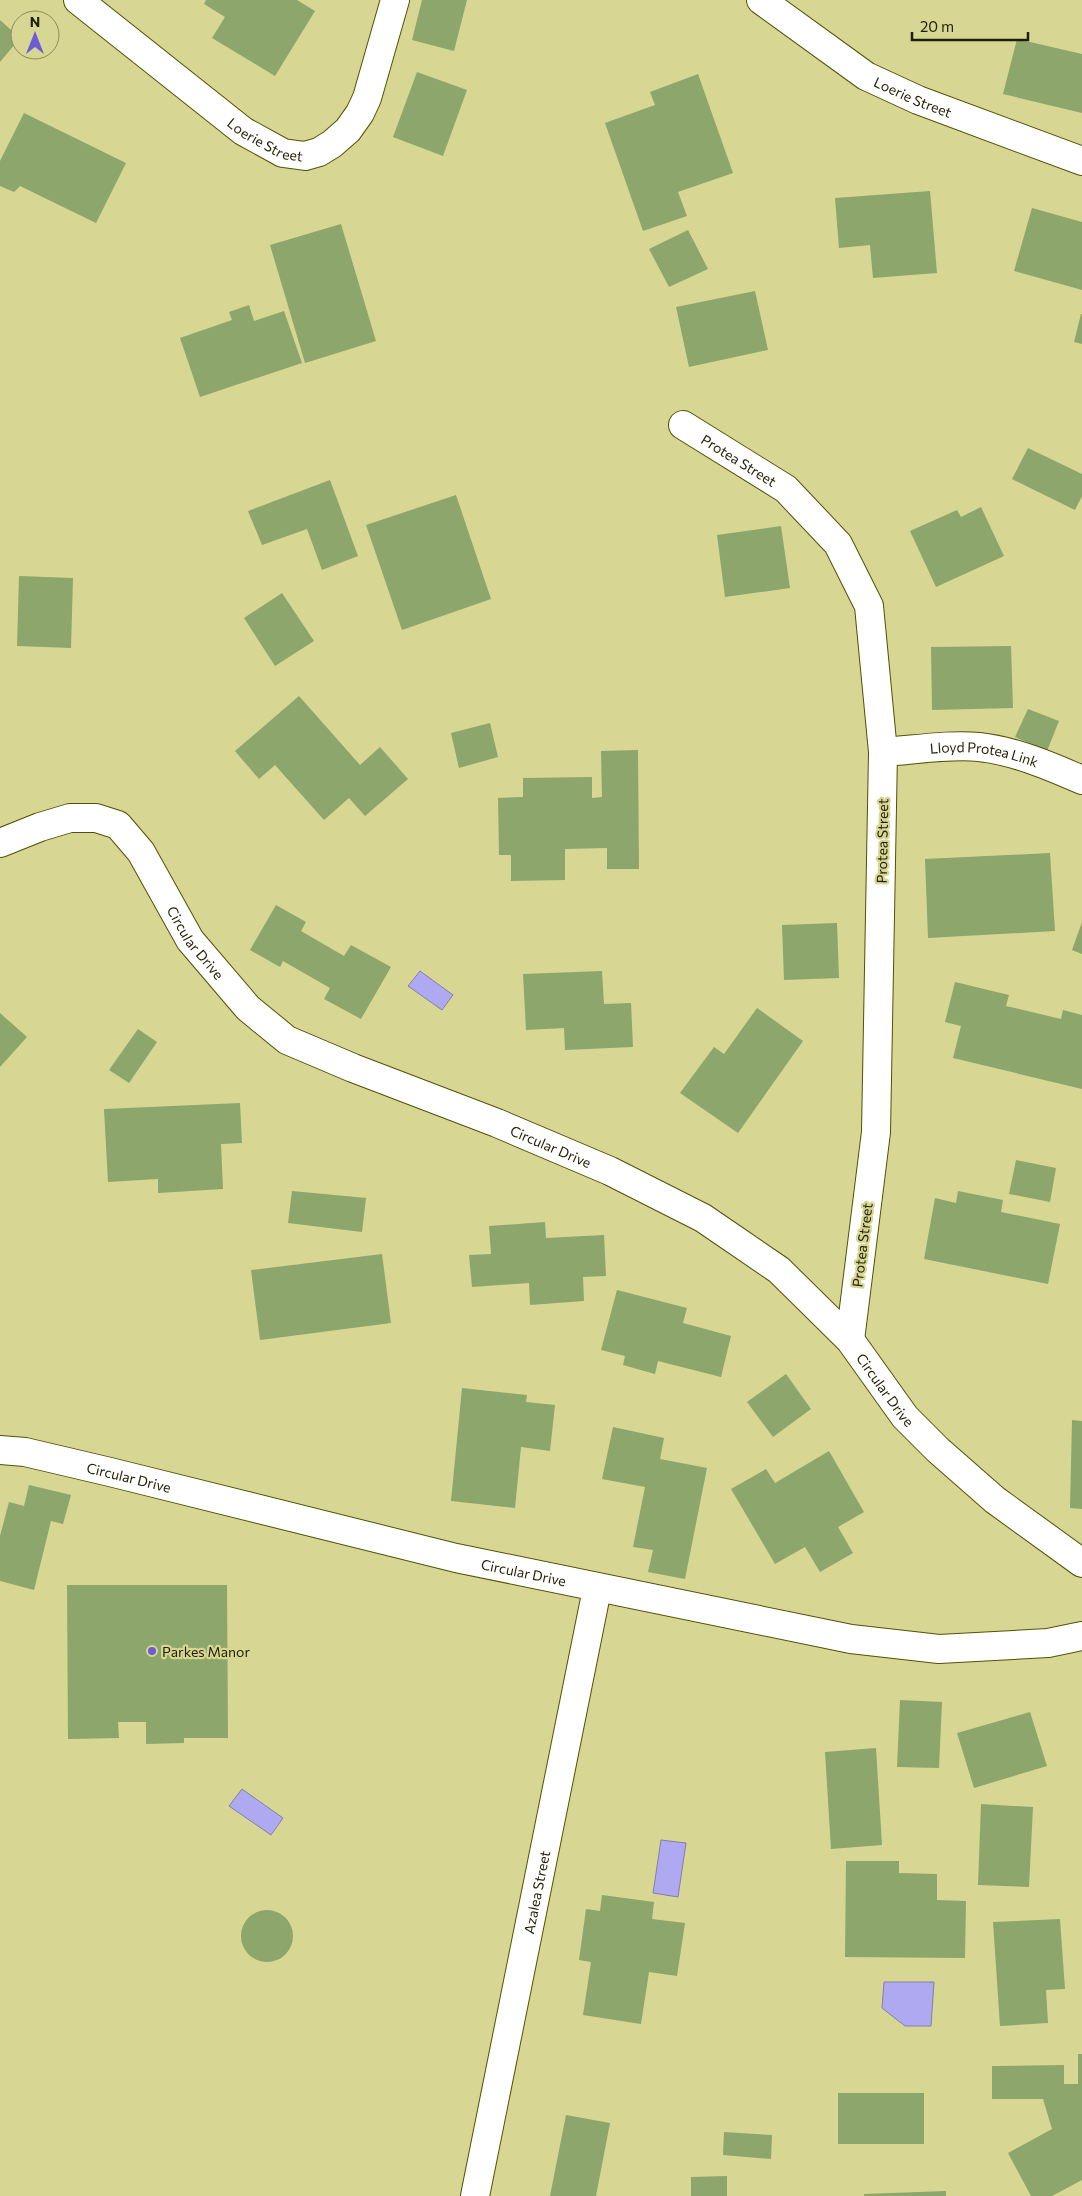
<svg xmlns="http://www.w3.org/2000/svg" width="1082" height="2196" font-family="Commissioner,sans-serif">
  <style>
    .water { fill: #aea9f0; stroke: #8380a9 }
    .building { fill: #8da66b }
    .lines { fill: none; stroke-linecap: round; stroke-linejoin: round }
    .minor-casing { stroke: #535107; stroke-width: 30 }
    .minor { stroke: #fff; stroke-width: 28 }
    .poi-dot { fill: #705ad4; stroke: #d7d693; stroke-width: 2 }
    .labels { text-anchor: middle; dominant-baseline: central; stroke-width: 4.5; stroke-linejoin: round; paint-order: stroke }
    .street-label { font-size: 14px; fill: #201f04; stroke: #d7d693 }
    .poi-label { font-size: 14px; fill: #201f04; stroke: #d7d693; text-anchor: start }
  </style>
  <rect width="100%" height="100%" fill="#d7d693"/>
  <path class="water" d="M420,971l33,24 -11,15 -34,-24z
    M242,1789l41,29 -12,17 -42,-29z
    M661,1840l25,3 -8,54 -25,-4z
    M884,1982h50l-3,44h-26l-23,-18z"/>
  <path class="building" d="M206,0h91l18,11 -40,65 -63,-38 13,-21 -21,-13z
    M422,0h45l-13,51 -42,-11z
    M0,20l20,18 -20,24z
    M1017,39l65,15v59l-79,-19z
    M417,72l50,18 -24,66 -50,-19z
    M698,74l35,99 -55,19 9,24 -44,15 -38,-108 50,-18 -5,-13z
    M24,113l102,50 -30,60 -76,-37 -6,6 -14,-6v-25z
    M930,191l7,82 -64,5 -3,-33 -31,3 -4,-50z
    M1032,208l50,14v68l-68,-19z
    M341,224l35,117 -71,22 -35,-118z
    M688,230l20,39 -39,18 -20,-38z
    M755,291l13,59 -79,17 -13,-60z
    M249,305l5,16 30,-10 18,52 -102,34 -20,-59 52,-18 -3,-8z
    M1081,314h1v30l-8,-2z
    M1028,448l54,26v22l-7,14 -63,-31z
    M330,480l28,76 -36,14 -15,-41 -45,16 -14,-34z
    M456,495l35,104 -89,31 -36,-105z
    M981,507l23,49 -68,31 -26,-56 47,-21 4,7z
    M781,526l9,62 -65,9 -8,-62z
    M19,576l54,2 -2,70 -54,-2z
    M282,593l32,48 -39,25 -31,-48z
    M1011,646l2,62 -81,2 -1,-63z
    M299,696l61,69 20,-18 28,32 -43,37 -16,-18 -25,22 -49,-55 -16,14 -24,-28z
    M1028,709l31,12 -12,30 -32,-14z
    M490,723l8,34 -39,11 -8,-35z
    M638,750l1,119h-32v-21l-42,1v31l-54,1v-26h-12l-1,-57 25,-1v-19l69,-1v21l10,-1 -1,-46z
    M1050,853l5,78 -127,7 -3,-79z
    M276,905l30,17 -5,9 43,25 7,-11 40,22 -30,52 -37,-20 6,-11 -47,-27 -3,6 -30,-17z
    M1082,922v32l-10,-4z
    M837,923l2,55 -55,2 -2,-55z
    M602,971l2,33 27,-1 2,44 -68,3 -1,-22 -38,2 -3,-56z
    M955,982l54,13 -3,11 55,13 2,-9 19,5v74l-129,-31 8,-32 -16,-4z
    M757,1008l46,33 -65,92 -58,-40 34,-46 10,7z
    M0,1013l27,24 -27,30z
    M138,1029l19,13 -28,41 -20,-13z
    M240,1103l2,40 -21,1 2,45 -65,4v-14l-50,3 -4,-73z
    M1016,1160l40,8 -6,34 -41,-8z
    M292,1191l74,7 -4,34 -74,-9z
    M958,1191l45,9 -2,12 59,12 -12,60 -124,-25 11,-61 21,5z
    M545,1222l1,16 58,-3 2,41 -23,1 1,24 -54,4 -1,-22 -57,4 -3,-32 22,-1 -2,-28z
    M382,1254l9,69 -131,17 -9,-70z
    M617,1290l70,18 -4,15 48,13 -10,41 -63,-16 -3,13 -32,-9 2,-9 -24,-6z
    M786,1374l25,35 -38,28 -26,-35z
    M462,1388l65,7 -1,7 29,3 -5,46 -29,-4 -6,61 -64,-7z
    M1072,1420l10,1v88l-12,-1z
    M613,1427l51,11 -4,21 47,9 -22,111 -37,-7 5,-22 -20,-3 12,-60 -43,-8z
    M829,1451l35,61 -26,15 15,26 -33,19 -15,-25 -30,17 -44,-75 35,-20 9,14z
    M29,1485l42,10 -8,29 -12,-3 -17,69 -34,-9v-45l9,-34 15,4z
    M67,1585h160l1,153h-44v5l-38,1v-22h-28l1,16 -51,1z
    M900,1700l42,2 -3,66 -42,-1z
    M1030,1712l17,54 -73,22 -17,-55z
    M876,1748l6,97 -51,4 -6,-97z
    M981,1804l52,3 -4,80 -51,-2z
    M846,1861h53v12l38,1v26l29,1 -1,57 -120,-1z
    M602,1895l52,7 -2,17 33,4 -8,53 -28,-4 -8,52 -58,-9 8,-53 -12,-2 7,-51 14,2z
    M241 1936a26 26 0 1 1 52 0a26 26 0 1 1-52 0Z
    M1060,1919l5,70 -19,1 2,33 -48,3 -7,-104z
    M1078,2054h4v126l-30,16h-21l-23,-43 44,-24 -9,-30h-51v-33l72,-1v19h14z
    M838,2093h86v51h-86z
    M566,2115l44,8 -14,73h-46z
    M724,2132l48,3 -1,24 -48,-4z
    M727,2176v20h-36v-19z
    M946,2191v5h-82v-2z"/>
  <g class="lines">
    <defs>
      <g id="minor">
        <path id="s1" d="M78,0l165,131 40,22 22,3 14,-4 13,-8 16,-14 12,-17 7,-15 28,-98"/>
        <path id="s2" d="M761,0l105,76 52,24 164,61"/>
        <path id="s3" d="M683,425l103,64 52,55 31,62 14,146 -7,380 -26,208"/>
        <path id="s4" d="M883,752c31,-2 65,-8 96,-5 36,4 71,19 103,33"/>
        <path id="s5" d="M0,843l40,-16 30,-9h26l22,7 23,27 49,88 58,68 39,32 66,28 144,55 113,48 93,47 76,52 71,70 55,77 33,33 57,50 87,63"/>
        <path id="s6" d="M0,1450l25,2 85,20 346,86 395,81 88,10 109,-6 34,-7"/>
        <path id="s7" d="M475,2196l122,-607"/>
      </g>
    </defs>
    <use href="#minor" class="minor-casing"/>
    <use href="#minor" class="minor"/>
  </g>
  <circle class="poi-dot" cx="152" cy="1651" r="5"/>
  <g class="labels">
    <g class="street-label">
      <text stroke="none"><textPath href="#s2" startOffset="181">Loerie Street</textPath></text>
      <text stroke="none"><textPath href="#s1" startOffset="235">Loerie Street</textPath></text>
      <text stroke="none"><textPath href="#s3" startOffset="66">Protea Street</textPath></text>
      <text stroke="none"><textPath href="#s4" startOffset="102">Lloyd Protea Link</textPath></text>
      <text transform="translate(882 841) rotate(-89)">Protea Street</text>
      <text stroke="none"><textPath href="#s5" startOffset="265">Circular Drive</textPath></text>
      <text stroke="none"><textPath href="#s5" startOffset="684">Circular Drive</textPath></text>
      <text transform="translate(862 1245) rotate(-83)">Protea Street</text>
      <text stroke="none"><textPath href="#s5" startOffset="1105">Circular Drive</textPath></text>
      <text stroke="none"><textPath href="#s6" startOffset="132">Circular Drive</textPath></text>
      <text stroke="none"><textPath href="#s6" startOffset="538">Circular Drive</textPath></text>
      <text stroke="none"><textPath href="#s7" startOffset="310">Azalea Street</textPath></text>
    </g>
    <g class="poi-label">
      <text x="162" y="1651">Parkes Manor</text>
    </g>
  </g>
  <g transform="translate(35 35)"><circle r="24" fill="#d7d693" stroke="#8e8d5a"/>
  <path d="M0-4L9 19L0 12L-9 19Z" fill="#705ad4"/>
  <text y="-8" font-size="14" font-weight="bold" text-anchor="middle" fill="#201f04">N</text>
  </g>
  <path d="M912 32v8h116v-8" fill="none" stroke="#201f04" stroke-width="2.5"/>
  <text x="920" y="32" font-size="15" fill="#201f04" stroke="#d7d693" stroke-width="4" paint-order="stroke">20 m</text>
</svg>
